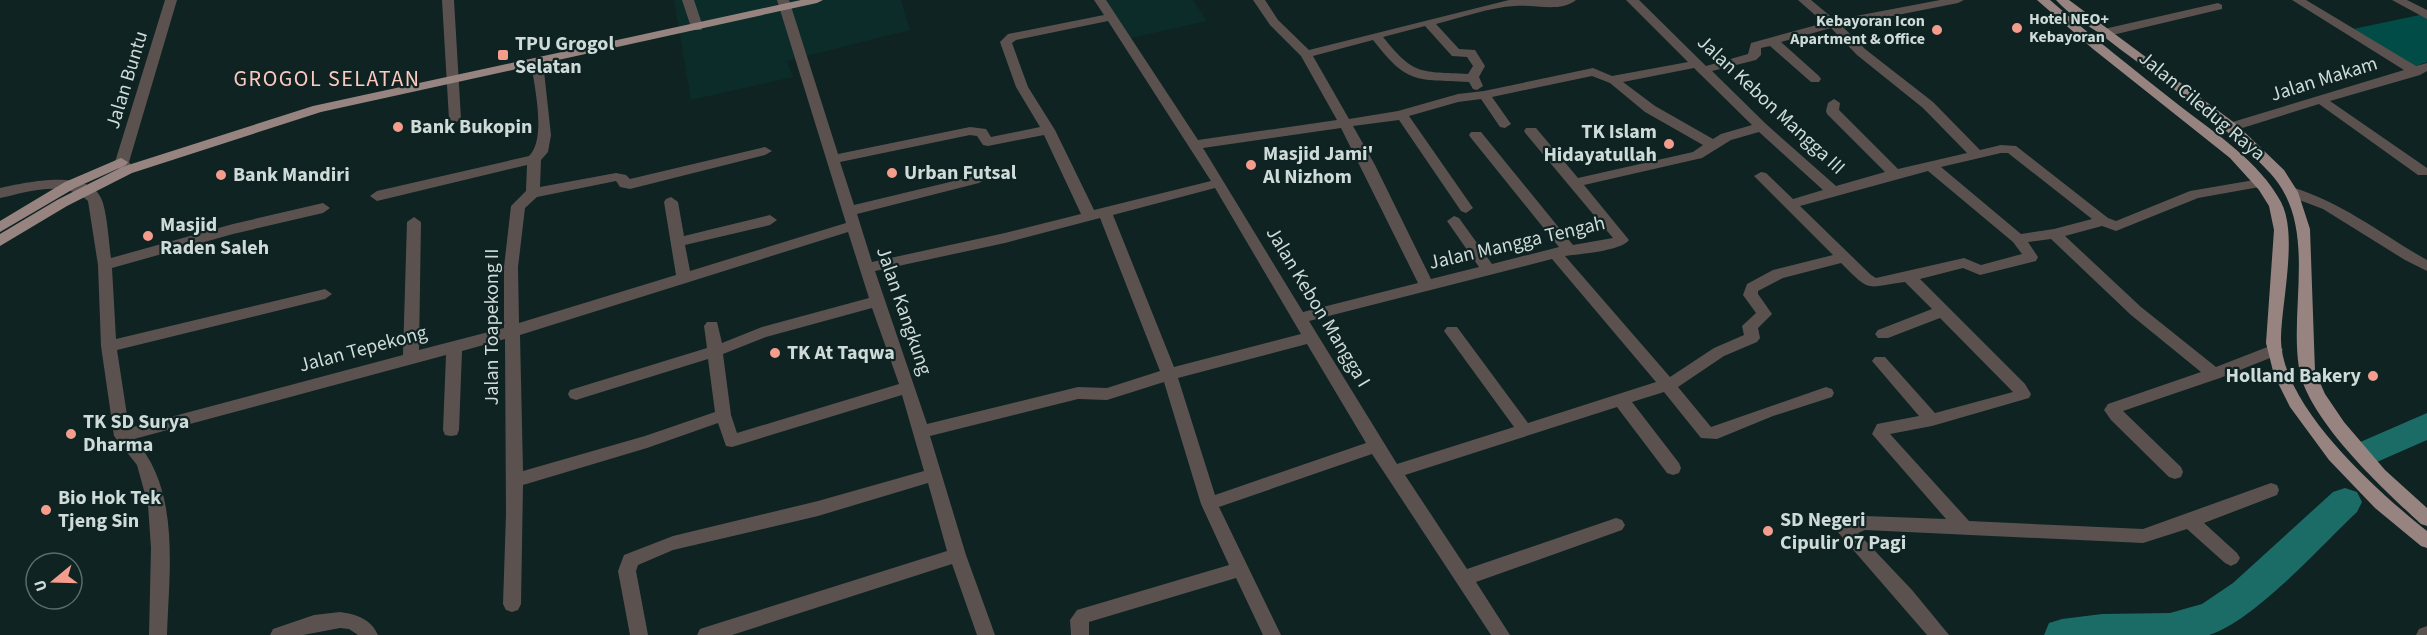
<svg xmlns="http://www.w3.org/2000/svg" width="2427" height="635" font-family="'Source Sans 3',sans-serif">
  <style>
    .built { fill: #0c2c2a }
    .green { fill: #024c47 }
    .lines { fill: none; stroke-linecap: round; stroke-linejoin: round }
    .river { fill: #1b6c66; fill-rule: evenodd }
    .minor { fill: #5b5250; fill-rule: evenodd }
    .major { fill: #978480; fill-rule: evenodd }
    .poi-dot { fill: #f49d8c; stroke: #0e2322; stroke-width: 2 }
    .labels { text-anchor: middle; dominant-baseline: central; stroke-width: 4.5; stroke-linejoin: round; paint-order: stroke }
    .far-poi-label { font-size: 16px; font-weight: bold; fill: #cedbd9; stroke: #0e2322; text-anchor: start }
    .poi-label { font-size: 20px; font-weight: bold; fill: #cedbd9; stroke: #0e2322; text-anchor: start }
    .street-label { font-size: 20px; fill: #cedbd9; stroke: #0e2322 }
    .quarter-label { font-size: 22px; letter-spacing: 1.5px; fill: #fdcac0; stroke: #0e2322 }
  </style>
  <rect width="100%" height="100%" fill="#0e2322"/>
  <path class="built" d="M674,0h227l9,30 -123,31 6,16 -102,23z
    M1100,0h93l14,21 -84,19z"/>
  <path class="green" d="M2420,15l7,3v44l-14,5 -60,-38z"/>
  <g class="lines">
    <path class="river" d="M2427,413v27l-57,25 -12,-4 -4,-9 4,-9z
      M2345,488l12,4 5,10 -5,10c-36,34 -104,110 -148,123h-165l5,-12 13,-4 40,-5 68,-1 32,-9 31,-21 100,-91z"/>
    <path class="minor" d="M165,0h12l-48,162 5,8 -7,4 -5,-1 -7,-11z
      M442,0h12l7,119 -6,4 -6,-4z
      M682,0h12l9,27 -2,3h-8l-2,-3z
      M777,0h12l49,154 132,-27 16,2 5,8 49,-10 -24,-40 -16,-45 8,-8 96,-19 -10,-15h12l92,140 139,-20 -36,-64 -31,-31 -17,-25h12l13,20 31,30 200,-50h67c-16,13 -42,4 -61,6 -24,1 -55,12 -79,18l23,25 16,1 10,16 -6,11 4,9 -6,4 -4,-1 -4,-7c-54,-3 -61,3 -96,-42l-60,16 36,63 49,-8 60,-17 26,-3 109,-23 19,8 76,-14 -62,-62h13l67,66 42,-12 3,-11 73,-20 -26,-23h13l24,20 105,-20h24l-6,3 -116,23 23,23 68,53 47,48 21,-5 15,1 92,72 8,3 74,-30 70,-12 5,1 2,3 -2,3 -67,12 -82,33 -14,-5 -37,10 76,71 75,60 59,-23 5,2 3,4 -3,4 -60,24 -97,33 58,56 2,5 -2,5 -6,2 -6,-2 -58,-57 -7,-10 4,-6 93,-32 -70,-57 -80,-76 -23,3 10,15 -2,4 -56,14 -17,-7 -43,11 105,105 6,10 -2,4 -97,28 -42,8 79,87 174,8 128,-46 6,2 2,5 -2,5 -73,28 33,30 3,5 -3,5 -6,3 -6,-3 -38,-34 -44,14 -278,-13 -7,3 54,57 37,45h-22l-91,-105 3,-5 26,-9 81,3 -74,-85 5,-10 42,-8 -47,-55 3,-4h10l50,56 78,-21 -73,-74 -52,20h-10l-3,-4 3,-4 54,-21 -27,-27c-40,5 -33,12 -64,-19l-58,15 -25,13v3l14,20 -14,14 2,10 -3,4 -33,14 -46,31 33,40 115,-40 6,2 2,4 -2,4 -59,19 -56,23 -16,-1 -37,-46 -32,10 47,61 2,5 -2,5 -6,2 -6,-2 -50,-66 -212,68 62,94 149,-51 6,2 3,5 -3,5 -146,52 34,53h-19l-119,-181 -153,53 62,128h-18l-27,-57 -147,44v13h-18l-1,-15 7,-10 152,-45 -28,-61 -37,-122 -57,18 -29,-1 -148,37 36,119 29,80h-18l-25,-71 -220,71h-35l3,-6 6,-2 241,-76 -19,-68 -110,33 -145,34 -35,15 -2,6 12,64h-18l-12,-64 6,-16 49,-19 145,-35 106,-30 -22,-76 -170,52 -6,-1 -8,-23 -71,25 -124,37 -2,119 -3,6 -6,2 -6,-2 -3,-6 3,-90 -1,-175 -43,12 -3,79 -2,5 -6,1 -6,-1 -2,-5 3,-75 -312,84c47,50 35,133 33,196h-18l2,-87 -3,-43 -11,-40 -23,-29 -13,-90 -3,-81 -10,-64c-22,-22 -61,-9 -88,-3v-10c24,-5 87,-20 101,10 6,12 8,46 10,60l122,-34 90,-21 7,5 -7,5 -90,21 -121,34 4,71 209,-50 7,5 -7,5 -208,51 12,78 274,-73 4,-133 7,-5 7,5 -2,128 85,-22v-61l7,-61 15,-15 1,-26 -150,36 -7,-5 7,-5 152,-35c18,-17 5,-71 2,-94l2,-3 4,-1 6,4 8,73 -3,17 -7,8 -1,27 76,-14 10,2 4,4 135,-32 7,4 -7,4 -135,34 -10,-2 -4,-6 -79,16 -12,11 -7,59 1,56 157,-48 -12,-73 2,-3 5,-2 7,5 6,34 86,-21 7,5 -7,5 -85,20 5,26 156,-48zM1108,21l103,160 -117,29 -39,-80 -27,-43 -16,-44 4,-3zM1425,26l27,30 15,1 6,9 -5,8c-47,-3 -53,3 -85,-37zM1831,28l26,27 66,53 44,45 -69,16 -59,-59 1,-7 -6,-4 -6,4 -2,8 1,3 58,58 -49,14 -70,-62 -54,-53 44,-11 5,-5v-7l9,-2 41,36h8l2,-3 -2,-3 -38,-34zM1694,68l5,5 53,52 -31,9 -8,5 -58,-33 -32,-24zM1592,76l18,7 35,29 58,33 -10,7 -115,26 -42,-50h-10l-2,3 2,3 87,104 -40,7 -92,-113h-10l-2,3 2,3 88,109 -67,17 -33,-46 -5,-2 -7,5 32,46 -48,12 -56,-114 -22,-39 46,-6 62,91 5,2 7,-5 -64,-92 49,-14 23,-3 19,28 5,1 6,-4 -19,-27zM1341,128l77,155 -115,29 -100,-164zM1759,132l64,58 -30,9 -27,-26 -5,-1 -7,4 79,79 -60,15 -26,14 -4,11 13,18 -14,13 2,9 -30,13 -44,29 -105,-121c15,-2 56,-5 64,-16l-45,-55 118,-27 29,-18zM970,135l7,1 6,9 5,1 56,-11 37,79 -76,19 -133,29 -15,-48 122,-31 7,-4 -7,-4 -125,30 -14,-43zM2001,153h7l84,66 -38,10 -33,5 -80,-67zM1928,171l85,71 9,12 -41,11 -17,-7 -88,20 -5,-3 -71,-69zM1215,188l86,146 -127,33 -61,-152zM1100,218l60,153 -53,17 -29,-1 -151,37 -52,-153 130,-28zM848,232l21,66 -107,29 -40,16 -5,-21h-10l-3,4 3,22 -137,42 -2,4 2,4 6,2 132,-41 7,53 -70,24 -122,35 -3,-136zM1552,259l104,123 -128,41 -71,-96h-10l-3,4 3,4 67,92 -117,37 -88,-143zM872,308l27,76 -162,49 -6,-18 -8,-61 43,-17zM1307,344l59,99 -151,52 -37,-117z
      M2292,0h14l110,66 11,-3v8l-7,4 -90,26 97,67v7h-9l-99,-71 -83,26h-10l-1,-3 1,-3 178,-54z
      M2392,0h15l20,10v9z
      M2218,3l4,2v4l-118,28 -6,-4 6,-4z
      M2291,187c51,15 90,47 136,73v11l-22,-11 -82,-51 -37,-14 -2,-3z
      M340,612c16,2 31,7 38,23h-20l-9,-6 -9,-1 -37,7h-33l3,-6 41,-14z
      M2427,626v9h-11l3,-6z"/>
    <path class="major" d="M801,0h22l-6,3 -496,109 -189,61 -65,33 -67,40v-12l57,-34 65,-33 191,-61z
      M2037,0h13c42,37 86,71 130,106 36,28 79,55 101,96 17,32 1,98 0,135 -2,67 97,155 146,194v17l-6,-2 -46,-38 -46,-48 -39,-53 -16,-32 -8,-32 8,-113 -5,-24 -10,-16 -29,-32 -137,-109z
      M2056,0h13l167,124 48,46 14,22 12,37 5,142 10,23 19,28 41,48 42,38v18l-6,-2c-37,-34 -114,-105 -122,-156 -9,-56 14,-128 -17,-179 -9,-15 -21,-25 -33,-37 -44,-43 -97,-78 -146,-116 -15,-11 -35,-22 -47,-36z
      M121,158l7,4 -2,3 -51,23 -75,44v-11l65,-39z"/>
  </g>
  <g class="poi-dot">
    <circle cx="2017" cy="28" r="6"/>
    <circle cx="1937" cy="30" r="6"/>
    <rect x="497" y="49" width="12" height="12" rx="3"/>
    <circle cx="398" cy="127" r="6"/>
    <circle cx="1669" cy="144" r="6"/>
    <circle cx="1251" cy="165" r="6"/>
    <circle cx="892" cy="173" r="6"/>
    <circle cx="221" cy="175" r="6"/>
    <circle cx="148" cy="236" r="6"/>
    <circle cx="775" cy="353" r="6"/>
    <circle cx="2373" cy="376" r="6"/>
    <circle cx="71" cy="434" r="6"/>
    <circle cx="46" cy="510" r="6"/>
    <circle cx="1768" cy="531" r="6"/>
  </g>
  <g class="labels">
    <g class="far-poi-label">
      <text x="2029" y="19">Hotel NEO+<tspan x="2029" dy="18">Kebayoran</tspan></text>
      <text x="1925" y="21" text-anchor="end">Kebayoran Icon<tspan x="1925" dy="18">Apartment &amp; Office</tspan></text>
    </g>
    <g class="poi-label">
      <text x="515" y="44">TPU Grogol<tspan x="515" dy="23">Selatan</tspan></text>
      <text x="410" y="127">Bank Bukopin</text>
      <text x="1657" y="132" text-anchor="end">TK Islam<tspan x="1657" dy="23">Hidayatullah</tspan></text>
      <text x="1263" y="154">Masjid Jami'<tspan x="1263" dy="23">Al Nizhom</tspan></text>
      <text x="904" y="173">Urban Futsal</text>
      <text x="233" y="175">Bank Mandiri</text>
      <text x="160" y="225">Masjid<tspan x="160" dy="23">Raden Saleh</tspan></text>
      <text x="787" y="353">TK At Taqwa</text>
      <text x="2361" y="376" text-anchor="end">Holland Bakery</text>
      <text x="83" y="422">TK SD Surya<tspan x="83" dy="23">Dharma</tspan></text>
      <text x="58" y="498">Bio Hok Tek<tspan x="58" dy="23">Tjeng Sin</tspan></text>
      <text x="1780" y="520">SD Negeri<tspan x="1780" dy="23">Cipulir 07 Pagi</tspan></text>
    </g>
    <g class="street-label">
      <text transform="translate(2324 79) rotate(-17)">Jalan Makam</text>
      <text transform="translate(127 80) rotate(-73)">Jalan Buntu</text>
      <text transform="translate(1771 105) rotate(43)">Jalan Kebon Mangga III</text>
      <text transform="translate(2202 106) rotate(40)">Jalan Ciledug Raya</text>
      <text transform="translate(1517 243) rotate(-13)">Jalan Mangga Tengah</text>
      <text transform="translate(1318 307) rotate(59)">Jalan Kebon Mangga I</text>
      <text transform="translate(904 311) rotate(71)">Jalan Kangkung</text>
      <text transform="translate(492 327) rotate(-90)">Jalan Toapekong II</text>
      <text transform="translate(363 349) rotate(-15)">Jalan Tepekong</text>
    </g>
    <g class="quarter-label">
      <text x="327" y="79">GROGOL SELATAN</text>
    </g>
  </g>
  <g transform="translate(54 581) rotate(251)"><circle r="28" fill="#0e2322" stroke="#5b6d6b" stroke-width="1.5"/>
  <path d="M0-4.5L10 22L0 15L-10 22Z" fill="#f49d8c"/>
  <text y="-9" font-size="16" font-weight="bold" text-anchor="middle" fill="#cedbd9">U</text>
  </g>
</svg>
